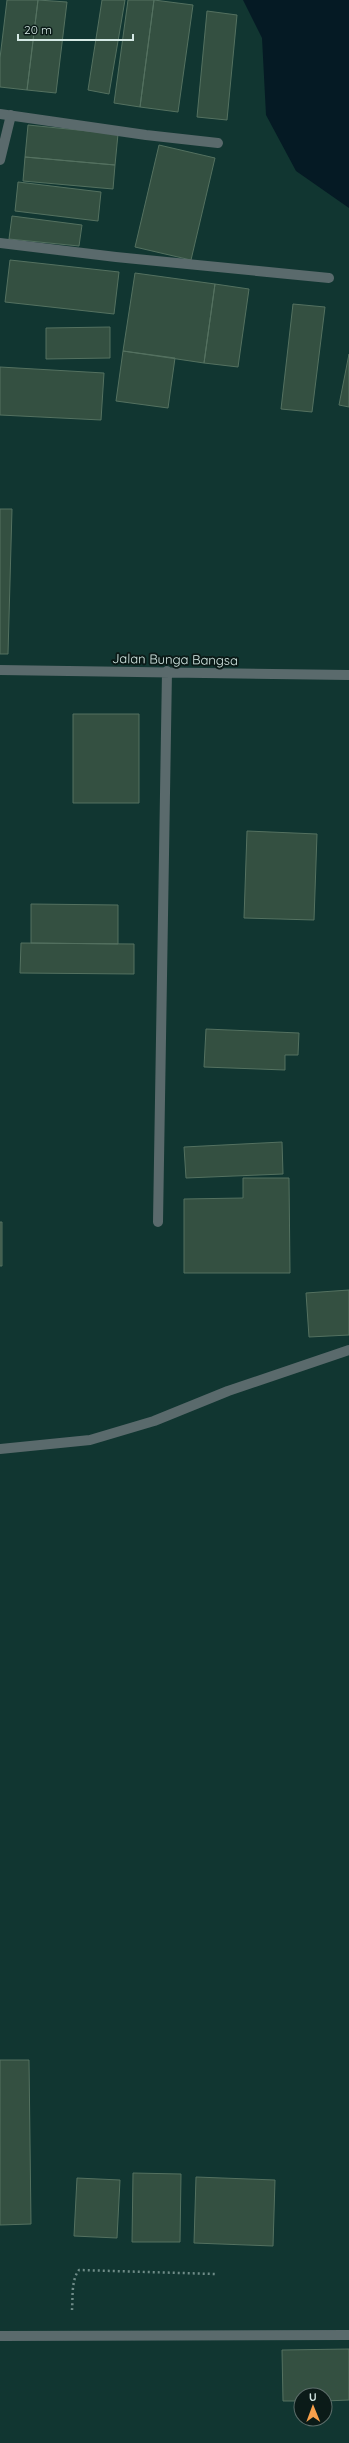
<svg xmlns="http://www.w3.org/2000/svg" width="349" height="2443" font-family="Quicksand,sans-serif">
  <rect width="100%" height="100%" fill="#113631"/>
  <!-- water -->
  <path fill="#051a24" d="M243,0h106v208l-53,-37 -30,-56 -4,-77z"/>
  <!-- building -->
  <path fill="#345041" stroke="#547160" d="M7,0h31l-11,90 -27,-3v-29z
    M38,0l29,2 -11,91 -29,-3z
    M102,0h23l-16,94 -21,-4z
    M128,0h26l-14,107 -26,-4z
    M154,0l39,5 -15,107 -38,-5z
    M207,11l30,4 -10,105 -30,-3z
    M28,125l90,9 -3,31 -90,-8z
    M159,145l56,13 -24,102 -56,-13z
    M25,157l90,8 -2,24 -90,-8z
    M18,182l83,10 -3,29 -83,-10z
    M12,216l70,9 -3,21 -70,-7z
    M10,260l109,12 -5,42 -109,-12z
    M135,273l80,11 -11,79 -81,-12z
    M215,284l34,5 -11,78 -34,-4z
    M293,304l32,3 -13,105 -31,-3z
    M110,327v31l-64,1v-31z
    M123,351l52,7 -7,50 -52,-7z
    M349,354v53l-10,-2z
    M0,367l104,6 -3,47 -101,-5z
    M0,509h12l-4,145h-8z
    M73,714h66v89h-66z
    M247,831l70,3 -3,86 -70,-2z
    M31,904l87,1v39l-87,-1z
    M21,943l113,1v30l-114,-1z
    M206,1029l93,4 -1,22h-13v15l-81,-3z
    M282,1142l1,32 -97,4 -2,-31z
    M243,1178h46l1,95h-106v-74l59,-1z
    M0,1222h2v44h-2z
    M349,1290v45l-40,2 -3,-44z
    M0,2060h29l2,164 -31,1z
    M133,2173l48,1 -1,68h-48z
    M196,2177l79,3 -2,66 -79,-3z
    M77,2178l43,2 -3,58 -43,-2z
    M349,2349v51l-24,1v-6h-24v6h-18l-1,-51z"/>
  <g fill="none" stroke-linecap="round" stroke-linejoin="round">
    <!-- path -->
    <path stroke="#6f8c88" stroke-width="2.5" stroke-dasharray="2 3" stroke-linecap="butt" d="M72,2310c1,-12 -1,-30 7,-40l136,4"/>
    <!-- lane -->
    <path stroke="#5a6a6c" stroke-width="10" d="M0,1449l90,-9 64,-19 74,-30 121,-41"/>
    <!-- street -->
    <path stroke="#5a6a6c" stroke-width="10" d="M0,114l146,21 72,8
      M0,160l11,-45
      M0,243l116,14 213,21
      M0,670l349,5
      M158,1222l9,-551
      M0,2336l349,-1"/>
  </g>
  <g text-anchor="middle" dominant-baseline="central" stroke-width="4" stroke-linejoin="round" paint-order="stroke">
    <!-- street labels -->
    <g font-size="13" fill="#d5e9e5" stroke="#0b1b18">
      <text transform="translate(175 659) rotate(1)">Jalan Bunga Bangsa</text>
    </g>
  </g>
  <!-- north arrow -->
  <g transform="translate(313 2407) rotate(359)"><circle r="19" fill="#0b1b18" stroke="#5c6d6a"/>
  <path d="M0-3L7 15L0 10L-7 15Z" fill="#f8a04b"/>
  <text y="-6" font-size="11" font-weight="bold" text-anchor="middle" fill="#d5e9e5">U</text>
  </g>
  <!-- scale -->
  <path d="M18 34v6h115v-6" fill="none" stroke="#d5e9e5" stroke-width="2"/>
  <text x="24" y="34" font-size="12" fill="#d5e9e5" stroke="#0b1b18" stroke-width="3" paint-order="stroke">20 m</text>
</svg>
